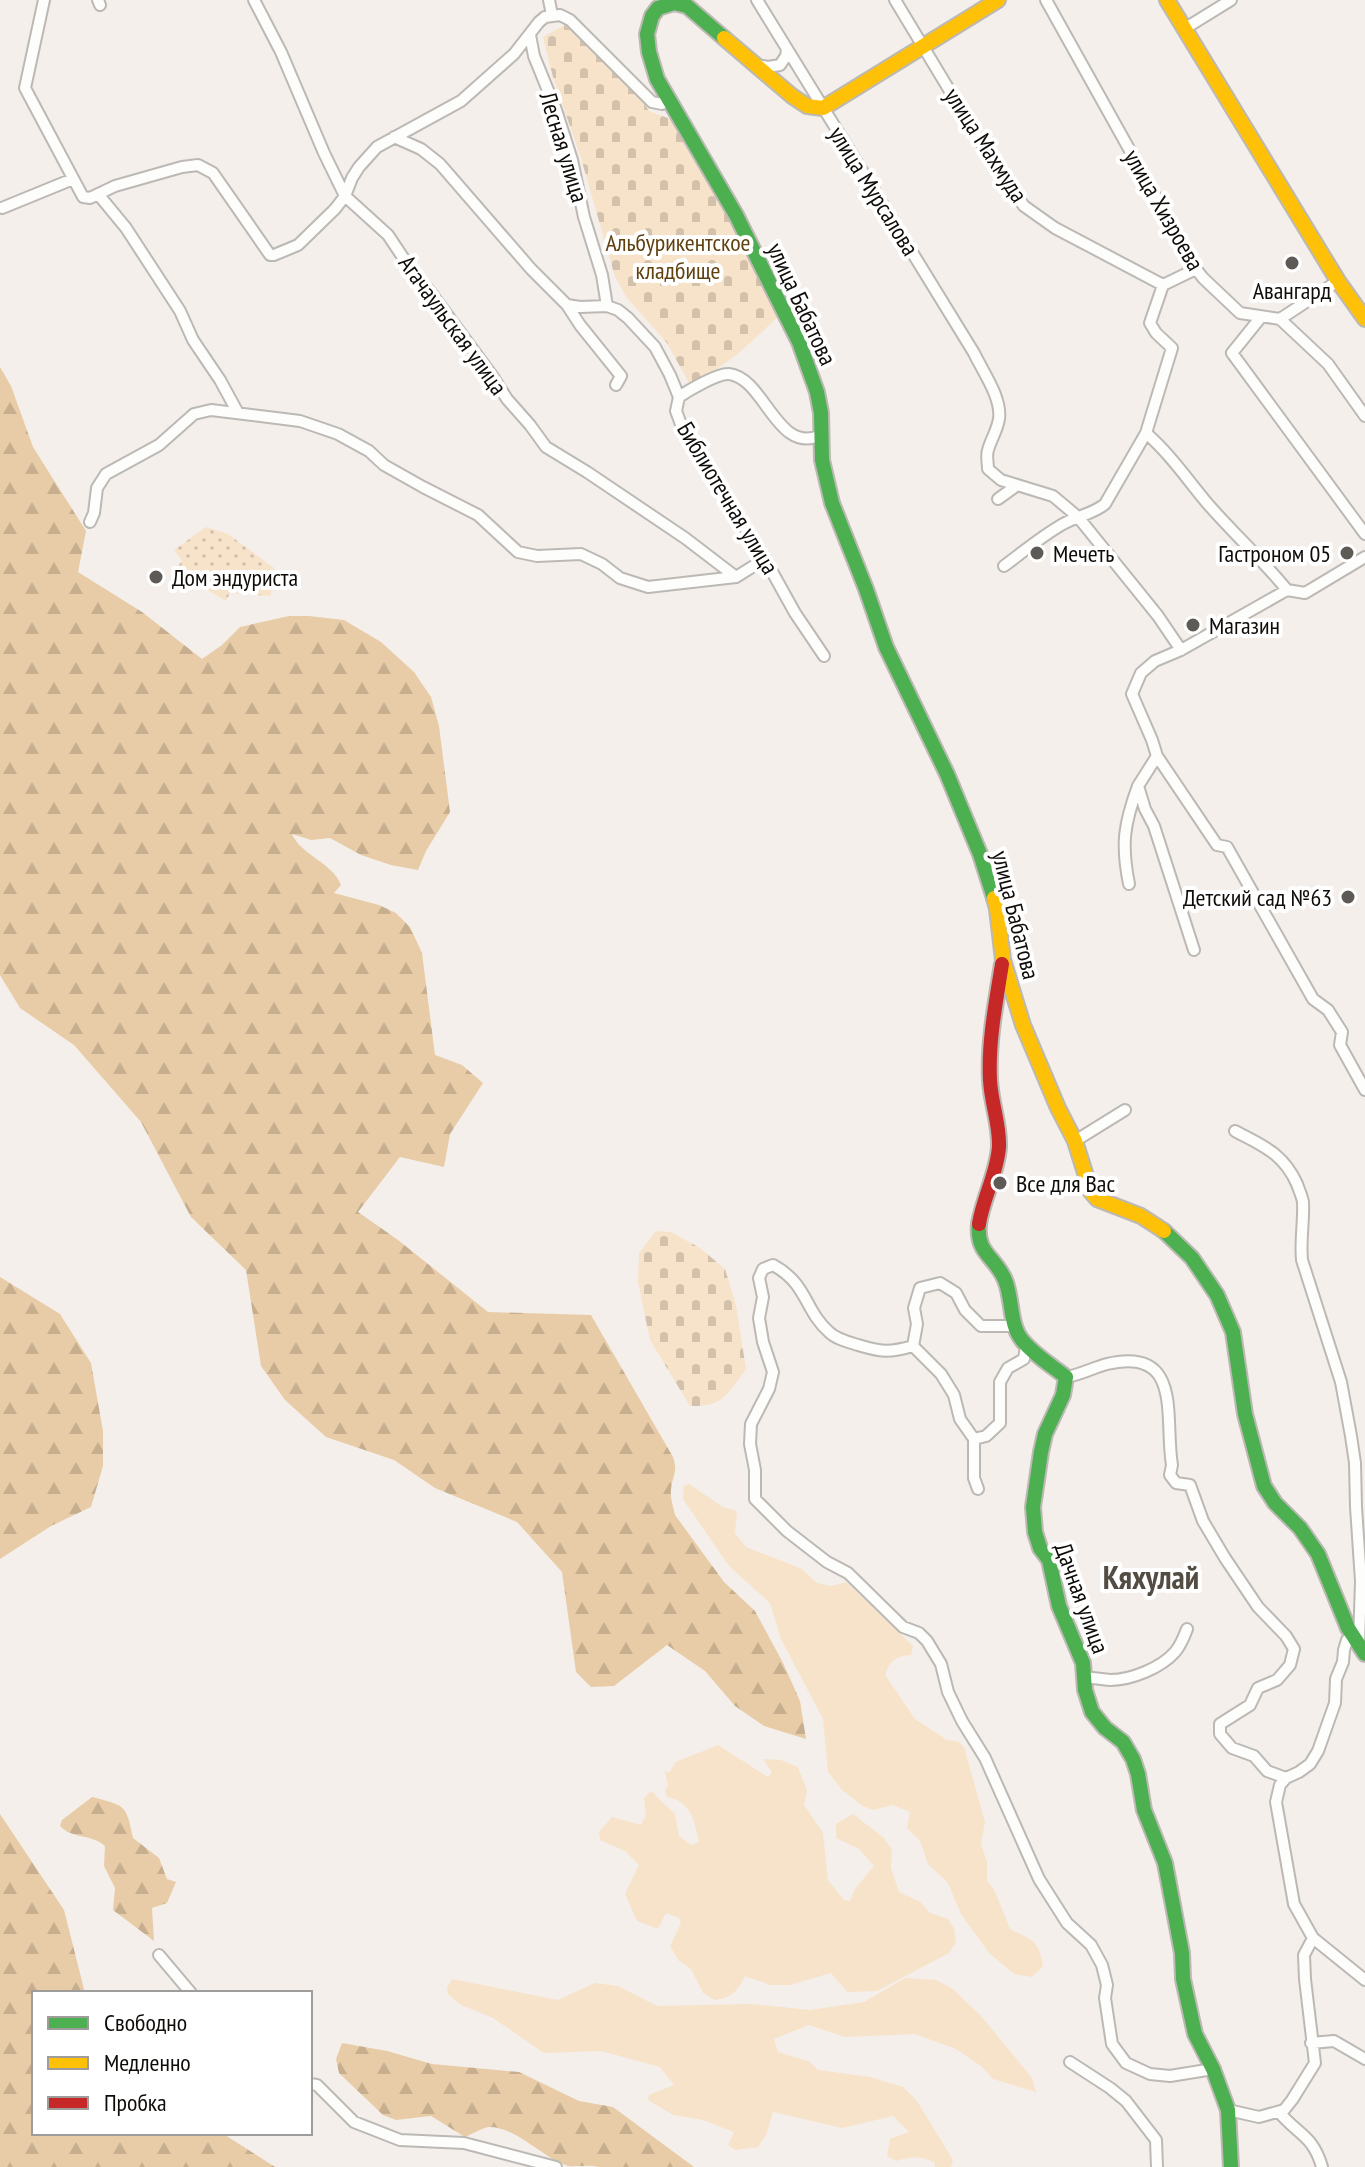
<svg xmlns="http://www.w3.org/2000/svg" width="1365" height="2167" font-family="'PT Sans Narrow',sans-serif">
  <defs>
    <pattern id="forest-firs" width="22" height="20" patternUnits="userSpaceOnUse" patternTransform="scale(2)"><rect width="22" height="20" fill="#e8cca7"/><path d="M5 1l3.5 6h-7zM16 11l3.5 6h-7z" fill="#c6ae8e"/></pattern>
    <pattern id="cemetery-stones" width="16" height="16" patternUnits="userSpaceOnUse" patternTransform="scale(2)"><rect width="16" height="16" fill="#f7e3ca"/><path d="M2 7V4a2 2 0 0 1 4 0v3zM10 15v-3a2 2 0 0 1 4 0v3z" fill="#d3c1ac"/></pattern>
    <pattern id="garden-dots" width="8" height="8" patternUnits="userSpaceOnUse" patternTransform="scale(2)"><rect width="8" height="8" fill="#f7e3ca"/><path d="M2 2h.1M6 6h.1" fill="none" stroke="#d3c1ac" stroke-width="1.8" stroke-linecap="round"/></pattern>
  </defs>
  <rect width="100%" height="100%" fill="#f4efea"/>
  <!-- green -->
  <path fill="#f7e3ca" d="M689,1484l34,23 14,4 -2,22 11,14 56,22 15,14 14,3 15,-4 67,64 -2,9c-15,1 -21,6 -26,20l30,44 32,21 12,2 5,5 21,75 -4,22 6,18v19l7,8 16,40c22,11 29,11 33,37l-11,11 -18,-3 -25,-21 -28,-39 -13,-31 -20,-19 -8,-23 -13,-13 3,-16 -17,-7 -20,5 -10,-4 -21,-16 -14,-18 -5,-53 -42,-80 -11,-36 -41,-37 -46,-67 1,-13z
    M718,1745l50,32 4,-5 -9,-13 18,1 17,7 9,23 -3,15 19,28 5,47 16,20 6,1 5,-12 19,-23 -15,-17 -23,-11v-14l17,-10 31,24 8,12 -1,18 8,24 21,10 10,11 18,6 6,9 2,14 -7,11 -72,38 -30,1 -16,-19 -41,12h-20l-25,-9c-7,15 -14,22 -30,24l-12,-7 -12,-24 -13,-9 -8,-14 11,-23 -2,-5 -13,-5 -8,16 -21,-8 -12,-27 14,-29 -14,-14 -25,-11 -1,-8 13,-15 29,8 5,-10 -2,-17 7,-7 24,23 4,22 12,9 8,-3c-5,-22 -7,-40 -32,-45l-2,-8 3,-3 -3,-15 4,2 7,-11z
    M905,1978l31,2 17,9 29,28 50,61 4,14 -43,-13 -12,-13 -25,-17 -41,-15 -70,3 -36,-12 -35,14 4,13 32,10 8,8 52,7 33,10 14,14 36,59 -2,7h-16v-4c-14,-8 -24,-6 -39,-2l-9,-5 3,-17 19,-7 -16,-16 -51,12 -69,-16 -7,23 -8,12 -22,3 -8,-5 6,-13 -31,-12 -30,-5 -25,-15 1,-5 25,-10 -14,-18 -59,-16 -57,2 -51,-35 -34,-14 -11,-10 -1,-6 5,-9 106,21 37,-17 23,3 39,20 95,-2 58,6 54,-8z"/>
  <!-- forest -->
  <path fill="url(#forest-firs)" d="M0,367l11,19 22,61 53,84 -8,41 64,40 60,47 20,-14 18,-18 49,-11h20l35,4 37,22 33,30 17,25 8,29 11,86 -24,39 -8,19 -27,-5 -30,-10 -31,-17 -19,2 -19,-6c10,22 40,28 49,51l-7,8 45,12 17,8 14,14 12,26 13,102 27,10 21,18 -33,51 -6,33 -44,-10 -42,55 40,28 90,72 103,3 82,142c5,15 0,17 -2,32 -1,9 2,17 4,26l49,67 31,29 28,52 17,38 6,38 -42,-13 -29,-20 -30,-35 -38,-26 -53,41 -23,1 -15,-15 -14,-100 -45,-50 -82,-34 -41,-28 -68,-23 -41,-37 -24,-34 -15,-96 -55,-53 -50,-95 -67,-77 -54,-37 -20,-33z
    M0,1277l60,37 31,49 12,68v35l-12,41 -40,19 -51,33z
    M92,1797c34,9 34,7 41,41l26,20 8,21 9,3 -9,21 -15,5 2,33 -41,-31 2,-22 -11,-22 1,-20c-13,-12 -33,-7 -45,-20l2,-6z
    M0,1814l64,96 21,83h-51v140h188l53,34h-275z
    M342,2043l45,8 45,13 87,8 60,29 34,6 81,60h-95c-11,-3 -21,0 -31,-1 -26,-8 -51,-39 -79,-39 -7,1 -17,7 -24,10l-34,-21 -35,4 -13,-5 -44,-42 -3,-14z"/>
  <!-- cemetery -->
  <path fill="url(#cemetery-stones)" d="M565,25l74,71 10,15 24,9 82,137 27,56c-28,26 -57,57 -93,70l-22,-40 -40,-45 -12,-21 -34,-119 -28,-81 -10,-40z
    M656,1231l15,1 29,16 25,21 11,36 10,64c-18,25 -23,38 -56,37l-40,-66 -12,-58 1,-29z"/>
  <!-- garden -->
  <path fill="url(#garden-dots)" d="M206,527l22,7 46,34 -3,28 -41,-3 -4,8 -51,-31 7,-9 -8,-11z"/>
  <g fill="none" stroke-linecap="round" stroke-linejoin="round">
    <defs>
      <path id="street" d="M44,0l-19,88 58,109 7,1 25,-12 67,-19 16,-2 15,8 57,82h4l24,-10 37,-36 10,-13 7,-18 7,-11 18,-20 84,-46 53,-47 25,-32 6,-5 15,-2 10,5 82,82 10,2 7,-3
        M98,0l2,5
        M254,0l27,52 43,101 21,43 43,39 26,39 14,15 65,88 14,22 23,26 16,22 41,25 98,66 51,39 29,-18
        M549,0l3,15
        M757,0l217,353c9,19 28,45 25,66 -2,12 -8,20 -11,31 -2,6 0,13 0,19l13,11 52,16 25,21 80,99 23,34
        M895,0l97,161 32,45 31,22 108,57 33,-16
        M1046,0l150,269 7,9 37,35 40,6 58,-38
        M1184,29l47,-29
        M530,35l4,21 22,54 16,50 12,57 18,58 5,31
        M757,65l11,2 12,-2 6,-9 1,-7
        M394,137l27,12 19,15 91,105 36,36 13,2 27,-1 11,4 10,8 27,29 15,28 9,22 -3,14 6,16 83,132 30,54 29,43
        M98,194l28,34 54,83 13,29 27,40 18,33
        M2,208l71,-29
        M567,305l13,20 41,51 -5,9
        M1261,317l-29,36 133,181
        M1280,319l48,45 37,52
        M679,397c10,-7 39,-24 50,-23 36,4 48,82 92,61
        M1146,433c24,21 41,46 61,70 26,30 55,56 80,87
        M998,499l18,-13
        M90,522l4,-9 3,-25 9,-14 53,-29 35,-31 17,-4 89,11 38,13 31,17 15,14 39,22 55,28 40,37 19,4 44,-2 21,10 18,14 28,9 88,-10
        M1365,557l-60,36 -18,-3 -106,60 -26,11 -14,12 -9,21 20,46 5,16 60,89 10,2 86,152 15,11 14,22 -2,13 25,45
        M1004,566c20,-15 38,-30 59,-42 14,-8 30,-10 42,-20l41,-71 26,-85 -16,-15 -6,-10 13,-38
        M1157,756l-19,30 7,23 9,17 40,124
        M1129,884c-8,-40 -5,-60 9,-98
        M1235,1131c28,15 48,22 62,53 2,6 5,12 6,18 1,20 -3,38 -1,58l39,122 10,54 4,27 1,44 5,74 -2,62
        M1075,1141l50,-31
        M913,1346c-24,7 -32,6 -55,-1 -10,-3 -22,-6 -29,-13 -25,-22 -21,-48 -56,-67l-10,4 -4,9 4,19 -4,21 4,24 10,30 -4,17 -18,35 -1,20 5,26v29l32,32 40,31 21,11 55,54 16,6 8,8 14,23 7,28 14,29 23,37 54,121 28,44 24,22 11,20 5,20 -2,13 7,46 14,19 24,11 20,2 43,-7
        M913,1346l4,-22 -3,-16 6,-20 20,-5 16,10 9,17 16,16h34
        M913,1346l28,28 13,21 6,24 14,20
        M1066,1377c14,-2 26,-9 41,-13 77,-18 57,55 65,101l-2,10 6,8 14,2 13,36 22,37 33,49 28,29 8,13 -4,16 -13,15 -19,8 -8,17 -30,19v10l12,14 22,8 13,15 19,7 -6,7 -4,17 18,102 19,34 52,42
        M978,1489l-4,-11v-39l12,-3 14,-13v-41l8,-14 16,-9 2,-13
        M1084,1677c9,1 18,2 26,3 21,0 51,-12 65,-28 6,-7 9,-15 12,-23
        M1286,1778l13,-6 11,-8 8,-13 17,-48 1,-24 7,-17 1,-12 3,-10 6,-5
        M159,1955l32,38
        M1311,2043l23,-2 31,18
        M1070,2062l40,26 16,13 30,39 1,27
        M310,2084l7,1 37,37 46,18 64,3 92,24
        M1228,2110l31,7 25,-7 8,-10 23,-37 -10,-84 -1,-24 9,-17
        M1279,2112c19,23 34,23 43,55"/>
      <path id="fast" d="M724,38l-37,-32 -13,-3 -16,5 -6,8 -5,18 2,18 8,27 79,136 63,127 18,50 4,21 1,47 10,43 34,86 20,58 61,127 33,80 14,44
        M979,1224c-3,30 16,32 26,56 8,19 4,44 17,60 12,15 29,25 44,37l-3,18 -18,39 -4,18 -8,55 2,25 5,16 9,12 10,46 24,57 2,27 7,22 13,16 18,14 10,17 5,15 6,36 21,53 17,90 1,26 12,55 18,35 15,41 3,57
        M1164,1231l28,27 25,37 16,37 12,82 19,72 11,17 25,25 18,26 30,74 17,26"/>
      <path id="slow" d="M1167,0l171,281 27,38
        M724,38l68,58 15,10 16,2 175,-108
        M994,898l3,11 6,51 20,65 35,83 17,33 16,51 6,7 44,17 23,15"/>
      <path id="jam" d="M979,1224c4,-26 18,-50 20,-77 1,-23 -8,-44 -9,-67 -2,-39 6,-78 12,-116"/>
    </defs>
    <!-- street casing -->
    <use href="#street" stroke="#bcb9b5" stroke-width="14"/>
    <!-- fast casing -->
    <use href="#fast" stroke="#bcb9b5" stroke-width="18"/>
    <!-- slow casing -->
    <use href="#slow" stroke="#bcb9b5" stroke-width="18"/>
    <!-- jam casing -->
    <use href="#jam" stroke="#bcb9b5" stroke-width="18"/>
    <!-- street -->
    <use href="#street" stroke="#fdfdfc" stroke-width="10"/>
    <!-- fast -->
    <use href="#fast" stroke="#4caf50" stroke-width="14"/>
    <!-- slow -->
    <use href="#slow" stroke="#ffc107" stroke-width="14"/>
    <!-- jam -->
    <use href="#jam" stroke="#c62828" stroke-width="14"/>
  </g>
  <!-- markers -->
  <g fill="#5e5b57" stroke="#fff" stroke-width="3">
    <circle cx="1292" cy="263" r="8"/>
    <circle cx="1037" cy="553" r="8"/>
    <circle cx="1347" cy="553" r="8"/>
    <circle cx="156" cy="577" r="8"/>
    <circle cx="1193" cy="625" r="8"/>
    <circle cx="1348" cy="897" r="8"/>
    <circle cx="1000" cy="1183" r="8"/>
  </g>
  <g text-anchor="middle" dominant-baseline="central" stroke-width="8" stroke-linejoin="round" paint-order="stroke">
    <!-- street labels -->
    <g font-size="24" fill="#0e0b08" stroke="#fff">
      <text transform="translate(986 145) rotate(57)">улица Махмуда</text>
      <text transform="translate(564 147) rotate(73)">Лесная улица</text>
      <text transform="translate(874 191) rotate(58)">улица Мурсалова</text>
      <text transform="translate(1164 210) rotate(60)">улица Хизроева</text>
      <text transform="translate(802 304) rotate(65)">улица Бабатова</text>
      <text transform="translate(453 325) rotate(54)">Агачаульская улица</text>
      <text transform="translate(728 498) rotate(59)">Библиотечная улица</text>
      <text transform="translate(1016 915) rotate(76)">улица Бабатова</text>
      <text transform="translate(1082 1598) rotate(70)">Дачная улица</text>
    </g>
    <!-- park labels -->
    <g font-size="24" fill="#60400e" stroke="#fff">
      <text x="678" y="242">Альбурикентское<tspan x="678" dy="28">кладбище</tspan></text>
    </g>
    <!-- poi labels -->
    <g font-size="24" fill="#0e0b08" stroke="#fff" text-anchor="start">
      <text x="1292" y="290" text-anchor="middle">Авангард</text>
      <text x="1053" y="553">Мечеть</text>
      <text x="1331" y="553" text-anchor="end">Гастроном 05</text>
      <text x="172" y="577">Дом эндуриста</text>
      <text x="1209" y="625">Магазин</text>
      <text x="1332" y="897" text-anchor="end">Детский сад №63</text>
      <text x="1016" y="1183">Все для Вас</text>
    </g>
    <!-- district labels -->
    <g font-size="32" font-weight="bold" fill="#534c43" stroke="#fff">
      <text x="1151" y="1577">Кяхулай</text>
    </g>
  </g>
  <!-- legend -->
  <rect x="32" y="1991" width="280" height="144" fill="#ffffff" stroke="#9f9d9c" stroke-width="2"/>
  <rect x="48" y="2017" width="40" height="12" fill="#4caf50" stroke="#9f9d9c" stroke-width="2"/>
  <text x="104" y="2031" font-size="24" fill="#0e0b08">Свободно</text>
  <rect x="48" y="2057" width="40" height="12" fill="#ffc107" stroke="#9f9d9c" stroke-width="2"/>
  <text x="104" y="2071" font-size="24" fill="#0e0b08">Медленно</text>
  <rect x="48" y="2097" width="40" height="12" fill="#c62828" stroke="#9f9d9c" stroke-width="2"/>
  <text x="104" y="2111" font-size="24" fill="#0e0b08">Пробка</text>
</svg>
